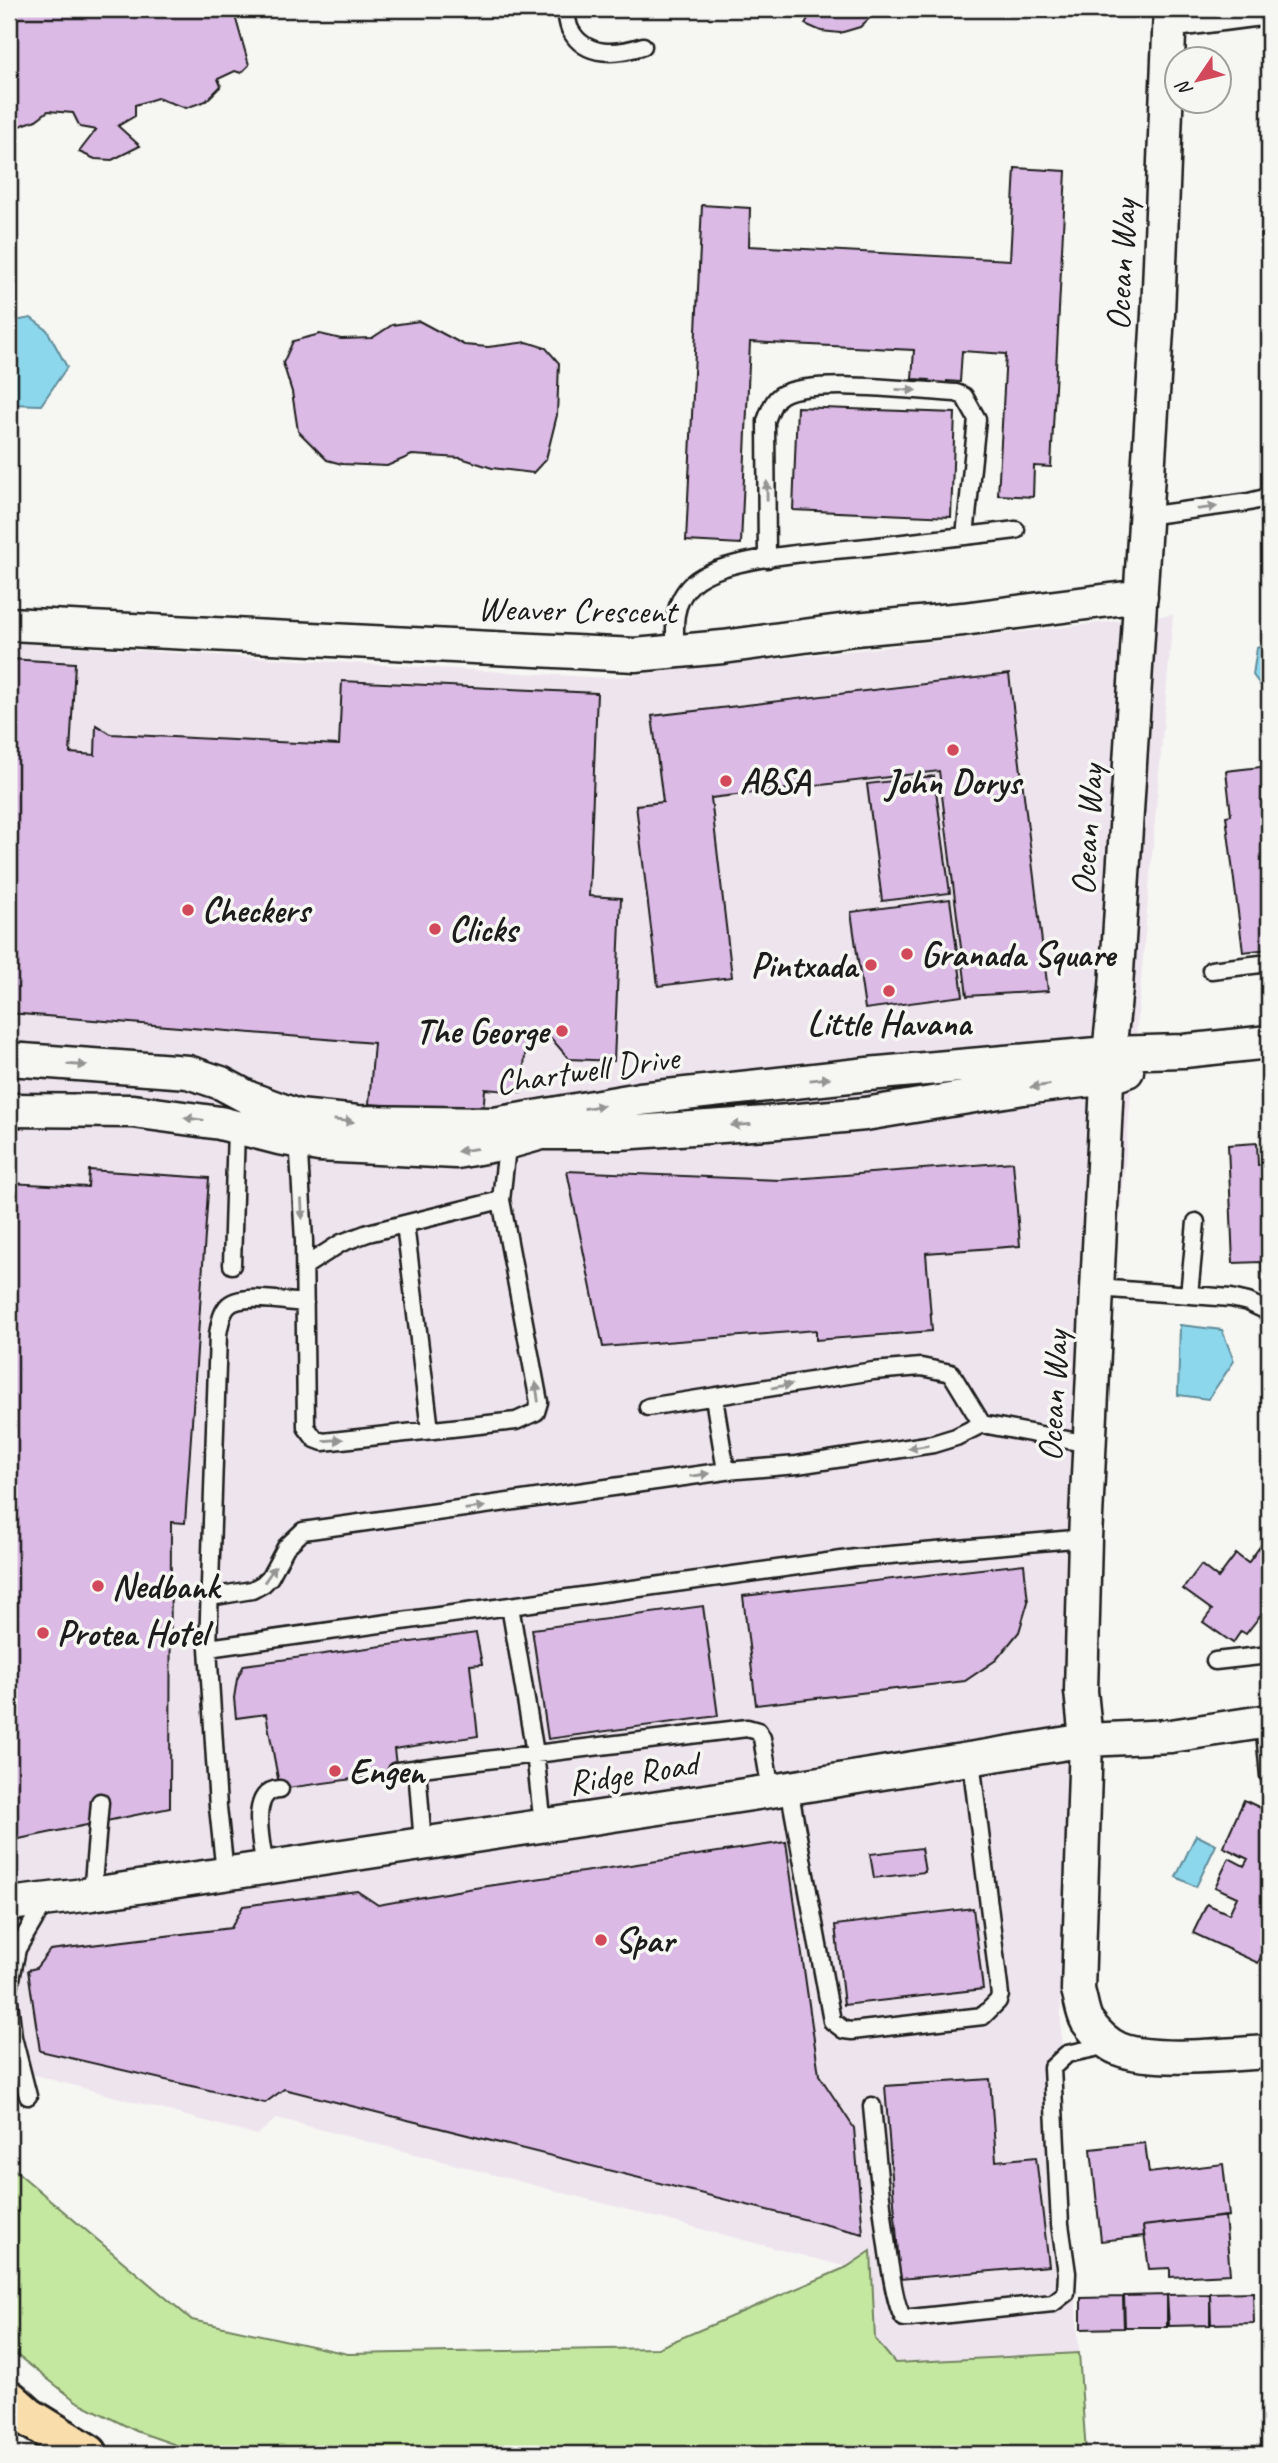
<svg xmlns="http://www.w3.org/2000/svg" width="1278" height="2463" font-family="Caveat,sans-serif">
  <rect width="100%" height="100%" fill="#f6f6f2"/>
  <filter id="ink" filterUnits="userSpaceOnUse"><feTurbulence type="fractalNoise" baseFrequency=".0143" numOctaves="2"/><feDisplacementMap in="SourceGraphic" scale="14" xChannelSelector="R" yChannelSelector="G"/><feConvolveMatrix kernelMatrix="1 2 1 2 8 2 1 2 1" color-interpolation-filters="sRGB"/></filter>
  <g filter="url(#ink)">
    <!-- built -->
    <path fill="#eee4ee" d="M1173,615l-107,1220 -6,146 3,128 16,244 -184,10 -20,-24 -4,-87 -24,15 -570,-149 -20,17 -248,-67v-1425l598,35z"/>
    <!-- green -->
    <path fill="#c5e8a1" stroke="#70825e" stroke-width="2" d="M9,2165l183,155 156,34 310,-6 189,-81 24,-16 4,88 20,24 184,-10 7,101h-884l-66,-23 -60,-30 -67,-52z"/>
    <!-- water -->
    <path fill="#8dd7ed" stroke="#608c99" stroke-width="2" d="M31,318l16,12 20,37 -26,38 -32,-1v-82z
      M1269,642v48l-8,-4 -8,-11 4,-27z
      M1180,1325l42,5 12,31 -26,38 -30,-4z
      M1196,1835l20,10 -20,42 -20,-10z"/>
    <!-- building -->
    <path fill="#dbbae5" stroke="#1c1c1c" stroke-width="2" d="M9,9l40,2 6,-2h178l16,56 -8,8 -6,-2 -17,8 3,7 -15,15 -20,7 -29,-10 -22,7v11l-17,10 22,20 -28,14 -17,-1 -16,-7 17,-22 -16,-3 -7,-14 -25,-2 -12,9 -19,7 -8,-1z
      M813,9h55l5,6 -13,12 -20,6 -19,-2 -16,-7z
      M1015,168l51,3 -15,296 -17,-1 -1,31 -35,-2 8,-141 -44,-3 -2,31 -13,-1 -1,8 -18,-1 1,-8 -17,-1 2,-29 -164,-8 -9,202 -55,-3 16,-336 48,3 -1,38 261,14z
      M419,321l45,24 24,2 39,-5 19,6 13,15 -2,52 -11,44 -13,14 -41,-5 -31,-10 -49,-3 -25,11 -45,-2 -15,-4 -29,-29 -6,-39 -9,-29 10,-22 27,-7 21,5 31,-1 20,-13z
      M797,407l158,6 -4,104 -158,-7z
      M9,659l66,4 -5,90 25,2 1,-30 15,9 228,11 3,-64 255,12 -8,203 32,2 -7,163 -45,-2 -18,-21 -25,5 -4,49 -37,-3 -2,24 -114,-9 5,-61 -365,-30z
      M1009,674l39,317 -81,5 -28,-225 -228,27 21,179 -74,9 -22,-181 27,-3 -11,-86z
      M1269,766v183l-26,3 -17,-136 5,-1 -5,-44z
      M934,776l16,117 -68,8 -15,-117z
      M950,899l13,97 -98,13 -14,-97z
      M1257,1143l1,22h11v119h-6l-1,-22 -29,1 -5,-118z
      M1013,1162l7,84 -94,7 6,78 -116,9v-10l-213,17 -36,-176 213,9z
      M89,1170l120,8 -24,345 -14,-1 -1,286 -161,33v-658l79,4z
      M1264,1541l5,3v72l-6,-4 -17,22 -5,-3 -8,12 -30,-21 9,-12 -29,-21 18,-24 17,13 18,-24 12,9z
      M1024,1564l4,38 -9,30 -23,28 -31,21 -209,24 -13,-109z
      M703,1606l15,110 -170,23 -16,-110z
      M476,1633l6,31 -12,1 8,71 -84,13 3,24 -117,16 -14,-75 -30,4 -2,-20 3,-19 7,-14z
      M1244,1800l25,12v127l-11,24 -65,-30 14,-29 22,10 8,-17 -22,-10 14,-29 15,8 4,-7 -25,-12z
      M786,1842l33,233 35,53 9,106 -579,-145 -19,14 -225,-52 -12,-81 8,-2 14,-18 181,-22 12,-22 114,-15 21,14 90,-16z
      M921,1848l4,24 -51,6 -4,-24z
      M973,1908l10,81 -139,16 -9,-80z
      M990,2079l6,82 40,-4 13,109 -149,13 -15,-193z
      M1145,2143l4,30 74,-9 6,52 -86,10 1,10 -43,5 -10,-92z
      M1225,2216l5,58 -60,3v-9l-21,1 -6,-43z
      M1253,2292l1,31 -43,1 -1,-31z
      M1210,2294v31l-41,1 -2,-31z
      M1167,2295v32h-42l-1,-31z
      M1123,2297l1,31 -43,1v-31z"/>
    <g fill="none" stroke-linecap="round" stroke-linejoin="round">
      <defs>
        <path id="lane" d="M566,9c1,6 1,16 5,22 15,27 48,23 72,15
          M1145,516l104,-14 20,-5
          M767,559l-1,-138c4,-10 7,-22 17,-27 31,-16 134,-3 173,-1l8,3 13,23 -12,117
          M676,652c-2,-25 -4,-50 17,-69 29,-27 134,-32 175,-36 50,-6 99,-11 148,-17
          M1211,970l58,-7
          M298,1136l6,105 2,186 9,12 8,3 193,-21 20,-9 3,-10 -38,-202 7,-62
          M405,1224l25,206
          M232,1265l4,-137
          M305,1266l36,-23 27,-10 133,-33
          M1097,1288l134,10 17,4 21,10
          M1189,1295l7,-73
          M714,1398l12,73 71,-6 136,-21 23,-7 26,-13 107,20
          M648,1407l225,-36 48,-4 30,6 31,51
          M210,1597l42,-7 11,-6 7,-7 16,-30 17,-16 423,-60
          M510,1606l25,147 8,73
          M208,1648l648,-90 229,-20
          M1215,1661l54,-6
          M1264,1721l5,55
          M417,1768l6,76
          M397,1771l350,-43 11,3 4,7 9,53
          M789,1788l43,233 12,9 8,1 131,-15 15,-15 2,-6 -29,-235
          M265,1867c-3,-22 -18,-77 15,-78
          M225,1873l-7,-66 -10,-159 10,-314c2,-10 3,-20 9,-27 12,-15 59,-5 78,-4
          M92,1894l8,-92
          M9,1989l8,-40 29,-49
          M9,2001l4,36 15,59
          M872,2106c3,31 17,198 32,212h7l142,-15 13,-10 1,-20 -7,-49 -8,-156 15,-14 28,-6 6,-11"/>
        <path id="street" d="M1170,9l-12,305 -42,674 -8,74 -23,476 -4,153 5,49 -8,250c3,9 4,22 9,31 8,11 20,23 32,28 35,14 111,5 150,3
          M1170,21l92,-12
          M9,624l626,31 88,-8 132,-18 108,-10 178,-23
          M9,1059l179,13 33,11 28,15 49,18 60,6 136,2 146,-25 228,-25 240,-21 76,-2 85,-9
          M9,1110l124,1 87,12 59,15 40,7 137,7 50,-9 36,-10h78l146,-10 99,-9 158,-26 85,-10 19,-7
          M9,1904l83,-10 679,-103 315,-51 85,-4 98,-15"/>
        <path id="highway" d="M9,2400l19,17 60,37"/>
      </defs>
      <!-- lane casing -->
      <use href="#lane" stroke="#1c1c1c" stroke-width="21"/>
      <!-- street casing -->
      <use href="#street" stroke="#1c1c1c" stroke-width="37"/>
      <!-- highway casing -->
      <use href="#highway" stroke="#1c1c1c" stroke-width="44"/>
      <!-- lane -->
      <use href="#lane" stroke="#f6f6f2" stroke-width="16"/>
      <!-- street -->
      <use href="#street" stroke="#f6f6f2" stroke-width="32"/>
      <!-- highway -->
      <use href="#highway" stroke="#f9deab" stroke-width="38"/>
    </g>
    <!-- one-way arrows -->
    <defs><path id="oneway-solid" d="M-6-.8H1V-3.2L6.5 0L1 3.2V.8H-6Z" transform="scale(1.75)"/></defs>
    <g fill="#949492">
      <use href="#oneway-solid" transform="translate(906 390) rotate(3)"/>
      <use href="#oneway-solid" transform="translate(767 491) rotate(-91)"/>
      <use href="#oneway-solid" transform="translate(1207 508) rotate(-7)"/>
      <use href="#oneway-solid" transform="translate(77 1065) rotate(4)"/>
      <use href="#oneway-solid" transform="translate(820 1079) rotate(-6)"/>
      <use href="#oneway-solid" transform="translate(1040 1086) rotate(172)"/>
      <use href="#oneway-solid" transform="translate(594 1107) rotate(-9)"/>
      <use href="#oneway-solid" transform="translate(194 1119) rotate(-172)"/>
      <use href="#oneway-solid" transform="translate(344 1121) rotate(6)"/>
      <use href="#oneway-solid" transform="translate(741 1125) rotate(177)"/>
      <use href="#oneway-solid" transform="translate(467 1150) rotate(171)"/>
      <use href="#oneway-solid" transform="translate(302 1209) rotate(87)"/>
      <use href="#oneway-solid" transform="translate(782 1386) rotate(-10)"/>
      <use href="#oneway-solid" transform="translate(537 1392) rotate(-98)"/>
      <use href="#oneway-solid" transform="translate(333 1440) rotate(-4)"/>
      <use href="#oneway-solid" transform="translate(918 1447) rotate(171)"/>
      <use href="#oneway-solid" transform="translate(700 1475) rotate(-8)"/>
      <use href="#oneway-solid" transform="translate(475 1508) rotate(-8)"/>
      <use href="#oneway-solid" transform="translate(270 1574) rotate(-55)"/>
    </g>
  </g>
  <!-- markers -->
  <g fill="#d1495b" stroke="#f6f6f2" stroke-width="2.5">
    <circle cx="953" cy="750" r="7"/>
    <circle cx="726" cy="781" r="7"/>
    <circle cx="188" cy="910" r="7"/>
    <circle cx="435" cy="929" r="7"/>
    <circle cx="907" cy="954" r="7"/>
    <circle cx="871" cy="965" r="7"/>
    <circle cx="889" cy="991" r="7"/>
    <circle cx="562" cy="1031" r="7"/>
    <circle cx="98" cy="1586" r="7"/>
    <circle cx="43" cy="1633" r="7"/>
    <circle cx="335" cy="1771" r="7"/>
    <circle cx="601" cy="1940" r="7"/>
  </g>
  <g text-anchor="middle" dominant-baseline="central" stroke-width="7" stroke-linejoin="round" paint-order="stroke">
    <!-- street labels -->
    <g font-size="35" fill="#1c1c1c" stroke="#f6f6f2">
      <text transform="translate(1121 265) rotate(-87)">Ocean Way</text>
      <text transform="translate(577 610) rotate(1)">Weaver Crescent</text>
      <text transform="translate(1087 830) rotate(-86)">Ocean Way</text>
      <text transform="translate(587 1070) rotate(-8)">Chartwell Drive</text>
      <text transform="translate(1053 1396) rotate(-87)">Ocean Way</text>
      <text transform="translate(633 1773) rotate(-9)">Ridge Road</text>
    </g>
    <!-- poi labels -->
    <g font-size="35" font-weight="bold" fill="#1c1c1c" stroke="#f6f6f2" text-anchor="start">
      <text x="740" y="781">ABSA</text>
      <text x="953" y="782" text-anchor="middle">John Dorys</text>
      <text x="202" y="910">Checkers</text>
      <text x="449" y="929">Clicks</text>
      <text x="921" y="954">Granada Square</text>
      <text x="857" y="965" text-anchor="end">Pintxada</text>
      <text x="889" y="1023" text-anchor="middle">Little Havana</text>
      <text x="548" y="1031" text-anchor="end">The George</text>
      <text x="112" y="1586">Nedbank</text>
      <text x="57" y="1633">Protea Hotel</text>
      <text x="349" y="1771">Engen</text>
      <text x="615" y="1940">Spar</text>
    </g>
  </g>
  <!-- margin -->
  <rect width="1278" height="2463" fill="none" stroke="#f6f6f2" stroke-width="35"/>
  <rect x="18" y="18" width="1243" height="2428" fill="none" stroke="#1c1c1c" stroke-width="2.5" filter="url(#ink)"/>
  <!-- north arrow -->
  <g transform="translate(1198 80) rotate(235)"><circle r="33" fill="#f6f6f2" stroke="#9f9f9c" stroke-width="2"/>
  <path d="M0-5L12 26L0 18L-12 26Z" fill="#d1495b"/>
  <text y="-10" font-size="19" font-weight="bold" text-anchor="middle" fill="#1c1c1c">N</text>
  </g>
</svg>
